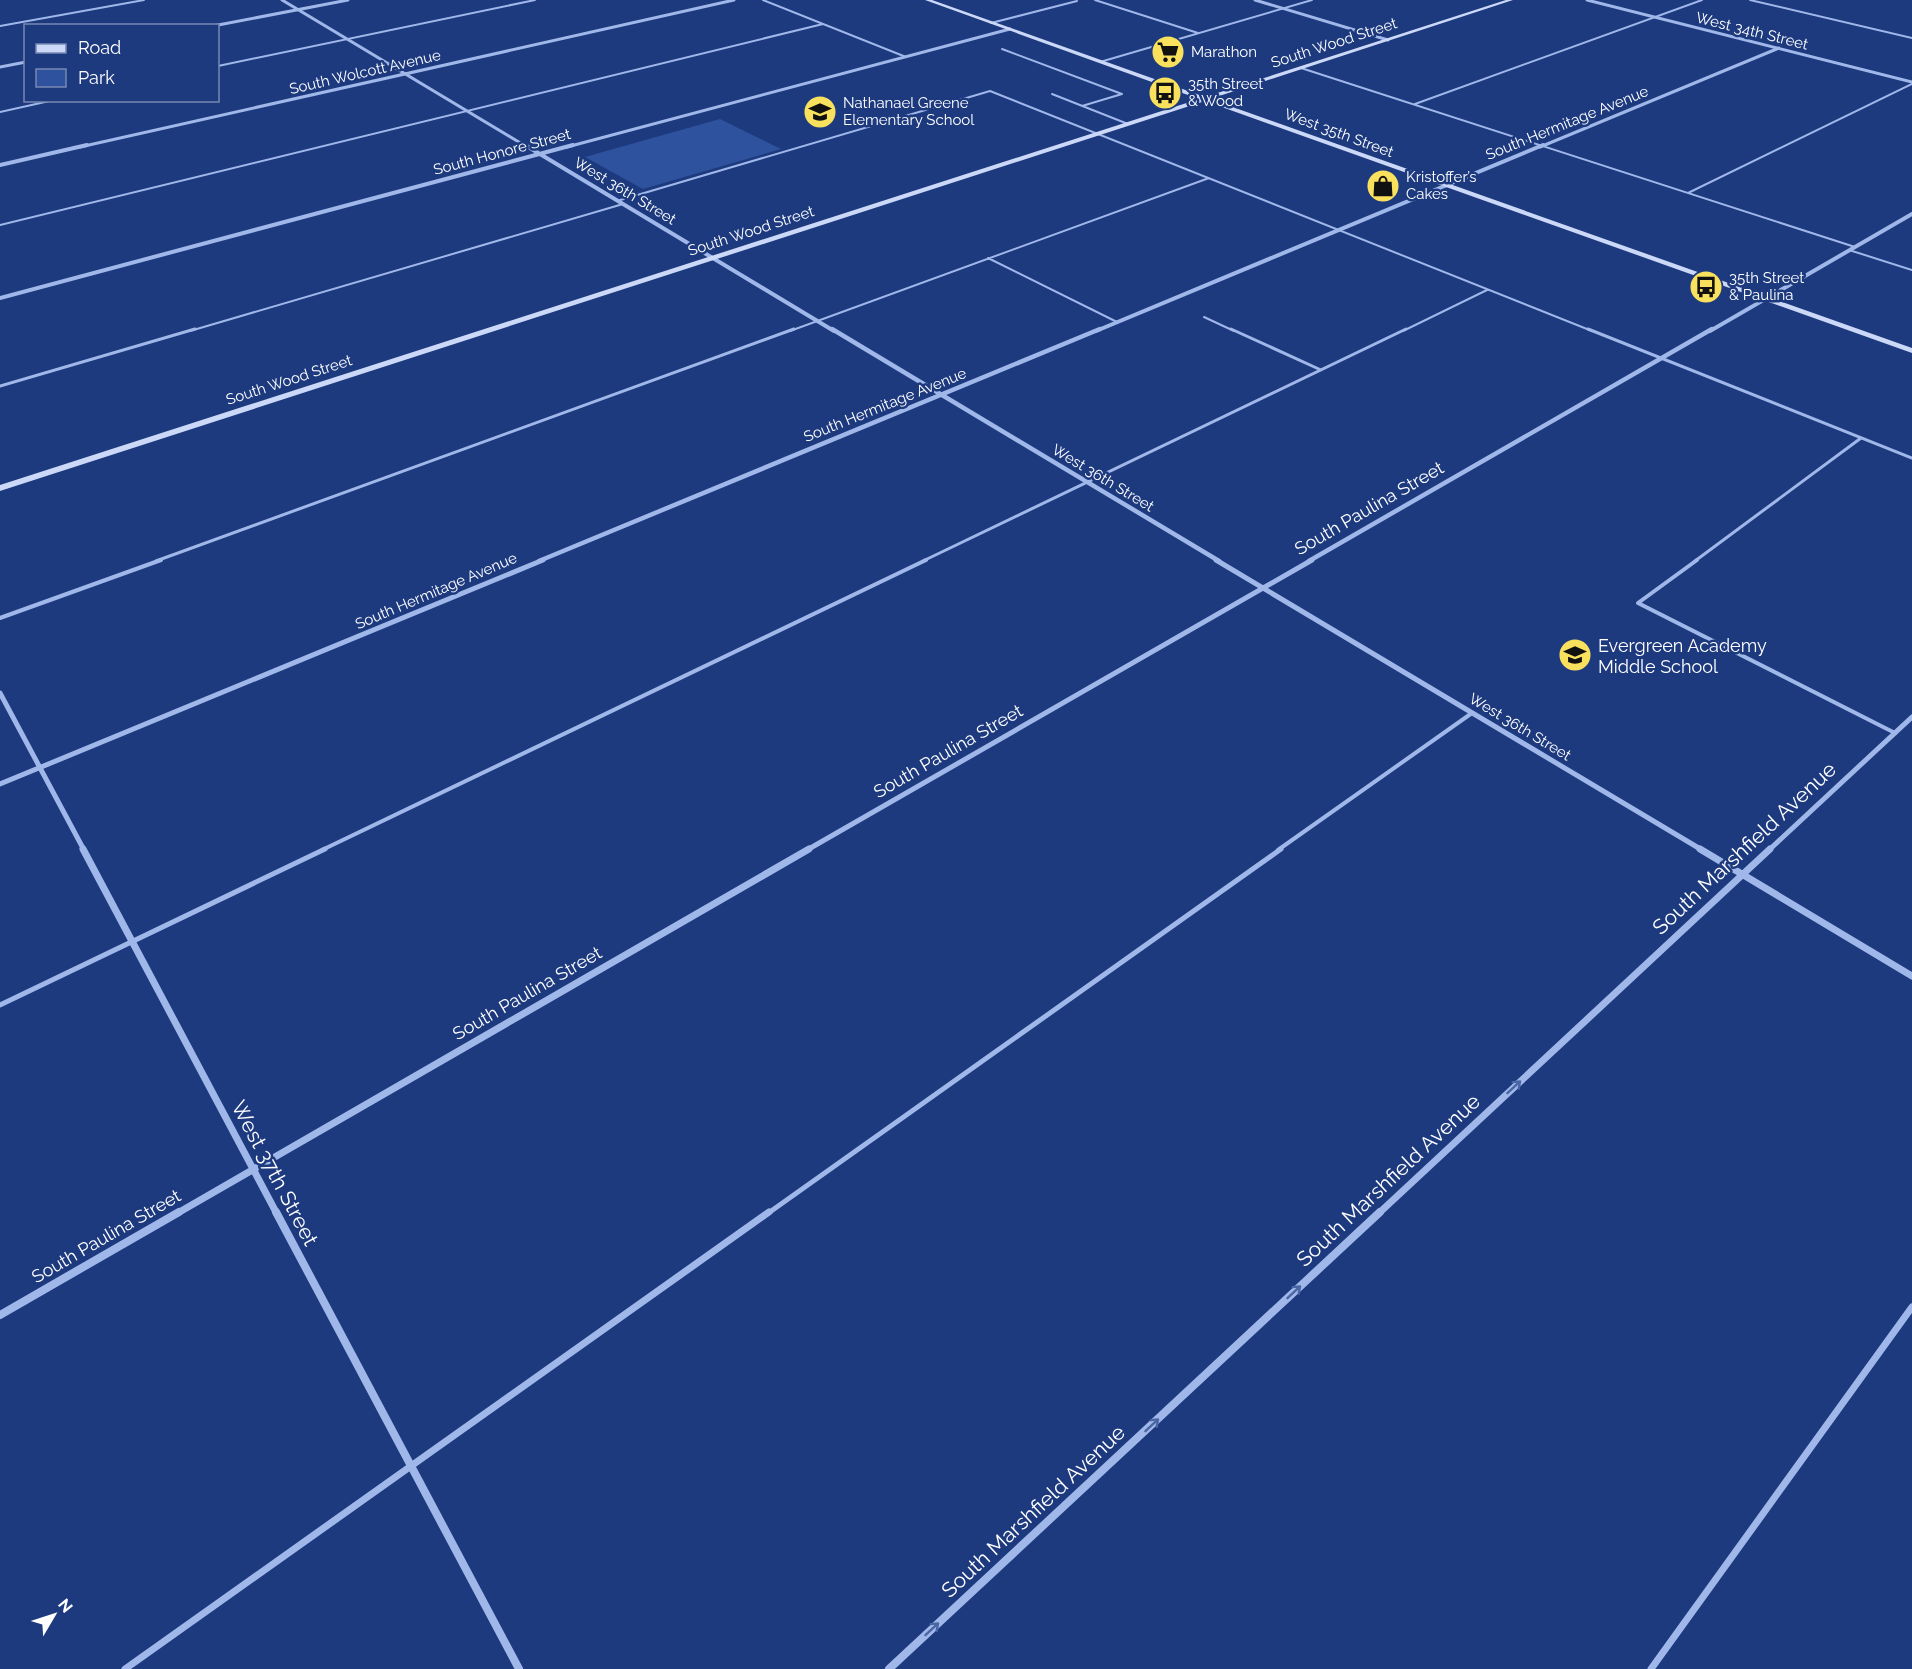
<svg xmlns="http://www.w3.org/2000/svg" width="1912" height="1669" font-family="Raleway,sans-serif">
  <rect width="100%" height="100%" fill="#1d3a7f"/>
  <!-- green -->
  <path fill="#2f529e" d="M720,119l61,30 -138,40 -58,-32z"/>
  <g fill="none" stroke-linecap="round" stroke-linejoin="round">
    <!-- lane-far4 -->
    <path stroke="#a0b7e9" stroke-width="2" d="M763,0l143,57
      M1095,0l103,33
      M1750,0l162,38
      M991,23l86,-22
      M0,26l144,-26
      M1002,49l120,45 -40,12
      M1100,62l212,-62
      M218,66l317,-66
      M1301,68l554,179
      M1052,94l76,30
      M1415,104l287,-104
      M0,112l54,-12
      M1688,193l224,-109
      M617,201l373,-110 602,240
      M0,225l823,-201
      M1849,250l63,20
      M988,258l129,64
      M1204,317l30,14
      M190,331l433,-127
      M790,331l419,-153
      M1403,331l84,-41"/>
    <!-- lane-far3 -->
    <path stroke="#a0b7e9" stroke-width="3" d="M1231,329l90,41
      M1588,329l324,129
      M0,386l195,-57
      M156,561l638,-232
      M923,561l483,-232
      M1695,561l166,-123"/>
    <!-- lane-far2 -->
    <path stroke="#a0b7e9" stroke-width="4" d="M1697,560l-59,43 257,130
      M0,618l161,-58
      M322,850l604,-290
      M1278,850l194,-137"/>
    <!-- lane-far1 -->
    <path stroke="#a0b7e9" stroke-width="5" d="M0,1005l325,-156
      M767,1214l514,-365"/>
    <!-- lane -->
    <path stroke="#a0b7e9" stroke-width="7" d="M125,1669l644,-457
      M1651,1669l261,-362"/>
    <!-- street-far5 -->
    <path stroke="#a0b7e9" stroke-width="3" d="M282,0l245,147
      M1255,0l133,40
      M1587,0l325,82
      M213,26l135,-26
      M0,67l26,-5
      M80,147l654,-147
      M567,147l443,-118
      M1540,147l239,-99"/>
    <!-- street-far4 -->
    <path stroke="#a0b7e9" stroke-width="4" d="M525,145l309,186
      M0,165l87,-20
      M0,298l573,-153
      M1096,331l447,-186
      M1710,331l202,-117"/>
    <!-- street-far3 -->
    <path stroke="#a0b7e9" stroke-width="4.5" d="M832,329l387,232
      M539,561l561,-232
      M1309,561l403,-232"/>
    <!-- street-far2 -->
    <path stroke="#a0b7e9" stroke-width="5" d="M1216,560l486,290
      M0,693l84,157
      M0,784l543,-224
      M807,850l505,-290
      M1769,850l143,-133"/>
    <!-- street-far1 -->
    <path stroke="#a0b7e9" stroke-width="7" d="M83,849l194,365
      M1700,849l212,127
      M176,1214l633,-365
      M1378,1214l392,-365"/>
    <!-- street -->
    <path stroke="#a0b7e9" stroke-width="8" d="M276,1212l243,457
      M0,1315l179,-103
      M889,1669l491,-457"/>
    <!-- secondary -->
    <path fill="#cbd8f7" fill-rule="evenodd" d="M925,0h7l273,97 301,-97h7l-303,99 702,249v5l-707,-252 -1205,390v-6l1199,-386z"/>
  </g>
  <!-- one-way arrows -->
  <defs><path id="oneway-shaft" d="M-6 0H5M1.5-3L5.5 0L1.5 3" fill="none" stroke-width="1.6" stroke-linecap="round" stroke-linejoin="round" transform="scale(1.5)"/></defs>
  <g stroke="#4b66a4">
    <use href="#oneway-shaft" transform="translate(1514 1087) rotate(-43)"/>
    <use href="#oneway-shaft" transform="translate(1294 1292) rotate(-43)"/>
    <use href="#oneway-shaft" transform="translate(1152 1425) rotate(-43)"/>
    <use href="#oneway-shaft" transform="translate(932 1629) rotate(-43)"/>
  </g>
  <!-- icons -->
  <defs>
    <symbol id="supermarket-disc" viewBox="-11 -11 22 22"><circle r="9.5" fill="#f9e15e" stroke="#1d3a7f"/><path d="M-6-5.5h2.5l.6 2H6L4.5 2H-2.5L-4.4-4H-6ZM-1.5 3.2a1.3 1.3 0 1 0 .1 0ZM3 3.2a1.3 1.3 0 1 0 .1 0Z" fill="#111"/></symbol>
    <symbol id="bus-disc" viewBox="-11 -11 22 22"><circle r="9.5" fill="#f9e15e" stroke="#1d3a7f"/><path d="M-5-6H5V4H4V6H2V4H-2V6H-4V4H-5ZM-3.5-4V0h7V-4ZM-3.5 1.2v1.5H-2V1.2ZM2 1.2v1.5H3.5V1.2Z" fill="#111"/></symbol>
    <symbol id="school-disc" viewBox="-11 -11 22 22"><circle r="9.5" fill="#f9e15e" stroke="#1d3a7f"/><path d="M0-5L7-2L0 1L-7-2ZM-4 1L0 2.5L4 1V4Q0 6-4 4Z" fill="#111"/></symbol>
    <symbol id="shop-disc" viewBox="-11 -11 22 22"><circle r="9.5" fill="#f9e15e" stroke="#1d3a7f"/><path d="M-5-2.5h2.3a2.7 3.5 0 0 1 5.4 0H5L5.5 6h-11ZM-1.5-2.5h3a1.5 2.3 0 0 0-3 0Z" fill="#111"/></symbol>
  </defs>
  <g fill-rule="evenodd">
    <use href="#supermarket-disc" x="1149" y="33" width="38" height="38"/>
    <use href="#bus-disc" x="1146" y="74" width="38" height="38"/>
    <use href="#school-disc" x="801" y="93" width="38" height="38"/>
    <use href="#shop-disc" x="1364" y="167" width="38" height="38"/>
    <use href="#bus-disc" x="1687" y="268" width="38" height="38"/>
    <use href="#school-disc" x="1556" y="636" width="38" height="38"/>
  </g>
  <g text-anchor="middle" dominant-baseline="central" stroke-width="5" stroke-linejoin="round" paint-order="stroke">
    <!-- far-street labels -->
    <g font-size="15" fill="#fff" stroke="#1d3a7f">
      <text transform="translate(1752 31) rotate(14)">West 34th Street</text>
      <text transform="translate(1334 43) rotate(-18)">South Wood Street</text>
      <text transform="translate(365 72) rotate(-13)">South Wolcott Avenue</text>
      <text transform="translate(1567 123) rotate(-22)">South Hermitage Avenue</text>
      <text transform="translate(1339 133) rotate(20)">West 35th Street</text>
      <text transform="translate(502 152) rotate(-15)">South Honore Street</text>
      <text transform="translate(625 191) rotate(31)">West 36th Street</text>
      <text transform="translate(751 231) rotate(-18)">South Wood Street</text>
      <text transform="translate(289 380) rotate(-18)">South Wood Street</text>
      <text transform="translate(885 405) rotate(-22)">South Hermitage Avenue</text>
      <text transform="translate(1103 478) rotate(31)">West 36th Street</text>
      <text transform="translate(436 591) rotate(-23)">South Hermitage Avenue</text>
      <text transform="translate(1520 727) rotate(31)">West 36th Street</text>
    </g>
    <!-- far-poi labels -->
    <g font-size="15" fill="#fff" stroke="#1d3a7f" text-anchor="start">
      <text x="1191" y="52">Marathon</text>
      <text x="1188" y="84">35th Street<tspan x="1188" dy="17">&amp; Wood</tspan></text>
      <text x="843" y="103">Nathanael Greene<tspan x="843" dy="17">Elementary School</tspan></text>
      <text x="1406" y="177">Kristoffer’s<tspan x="1406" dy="17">Cakes</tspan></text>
      <text x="1729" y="278">35th Street<tspan x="1729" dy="17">&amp; Paulina</tspan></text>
    </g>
    <!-- street labels -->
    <g font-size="18" fill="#fff" stroke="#1d3a7f">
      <text transform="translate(1369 508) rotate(-30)">South Paulina Street</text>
      <text transform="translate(948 751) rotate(-30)">South Paulina Street</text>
      <text transform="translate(527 993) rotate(-30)">South Paulina Street</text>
      <text transform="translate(106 1236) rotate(-30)">South Paulina Street</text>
    </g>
    <!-- poi labels -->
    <g font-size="18" fill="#fff" stroke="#1d3a7f" text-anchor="start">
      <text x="1598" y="645">Evergreen Academy<tspan x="1598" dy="21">Middle School</tspan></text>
    </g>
    <!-- near-street labels -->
    <g font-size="21" fill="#fff" stroke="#1d3a7f">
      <text transform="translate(1744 848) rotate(-43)">South Marshfield Avenue</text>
      <text transform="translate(275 1173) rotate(62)">West 37th Street</text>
      <text transform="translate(1388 1180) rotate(-43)">South Marshfield Avenue</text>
      <text transform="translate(1033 1511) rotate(-43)">South Marshfield Avenue</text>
    </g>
  </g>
  <!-- legend -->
  <rect x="24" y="24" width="195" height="78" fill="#1d3a7f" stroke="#7789b2" stroke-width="1.5"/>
  <rect x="36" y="44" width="30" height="9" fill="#cbd8f7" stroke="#7789b2" stroke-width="1.5"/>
  <text x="78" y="54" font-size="18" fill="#ffffff">Road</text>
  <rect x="36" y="69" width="30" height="18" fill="#2f529e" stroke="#7789b2" stroke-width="1.5"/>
  <text x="78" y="84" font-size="18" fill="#ffffff">Park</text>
  <!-- north arrow -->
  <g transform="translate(54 1615) rotate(51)" stroke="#1d3a7f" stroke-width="4.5" paint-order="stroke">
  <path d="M0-4.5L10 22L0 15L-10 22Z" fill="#ffffff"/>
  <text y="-9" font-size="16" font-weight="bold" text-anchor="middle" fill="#ffffff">N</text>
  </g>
</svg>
